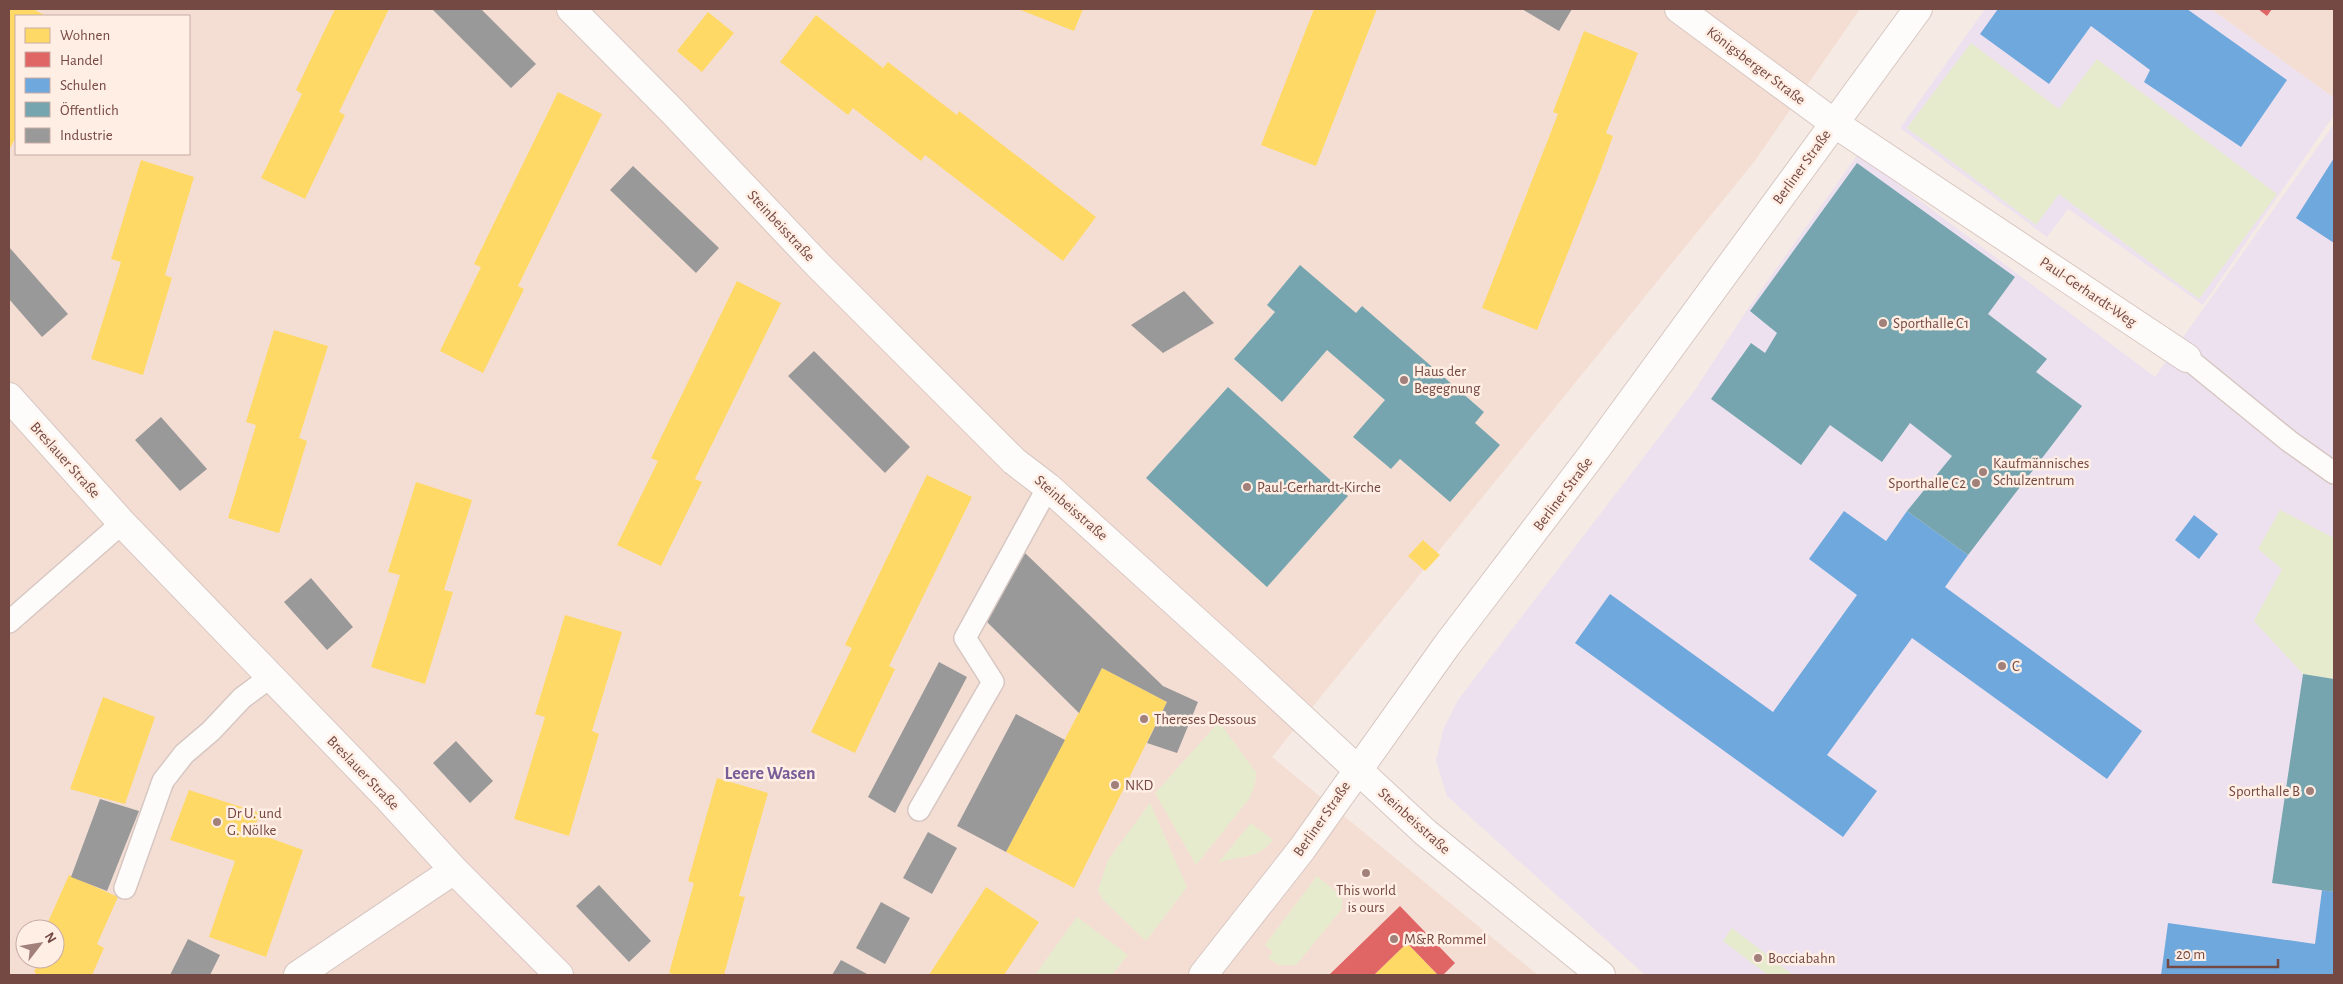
<svg xmlns="http://www.w3.org/2000/svg" width="2343" height="984" font-family="'Alegreya Sans',sans-serif">
  <rect width="100%" height="100%" fill="#f6eae4"/>
  <!-- residential -->
  <path fill="#f4ded4" fill-rule="evenodd" d="M9,9h1851l-106,153 -482,595 266,218h-1529zM16,16h173v138h-173zM25,929h30v30h-30z
    M2211,9h123v89z"/>
  <!-- education -->
  <path fill="#ede1f0" d="M1985,9h226l123,89v17l-131,190 -135,-96 -21,28 -147,-109z
    M2334,124v851h-689l-198,-179 -11,-35 7,-31 15,-30 237,-310 52,-80 111,-156 297,223z"/>
  <!-- green -->
  <path fill="#e7ebcd" d="M1971,43l88,66 38,-50 180,135 -78,105 -140,-105 -23,31 -129,-97z
    M2280,510l54,28v141l-31,-5 -49,-53 28,-52 -24,-20z
    M1219,722l37,50c0,11 -2,17 -7,27l-53,66 -41,-72z
    M1150,803l37,84 -41,54 -44,-42 -4,-9 10,-30z
    M1251,823l22,17c-17,21 -32,14 -55,23z
    M1317,876l25,21v12l-46,56h-17l-11,-7 5,-6 -8,-7z
    M1077,917l51,38 -16,20h-77z
    M1732,928l61,47h-25l-45,-34z"/>
  <!-- homes -->
  <path fill="#ffd966" d="M11,9h22l13,7h-30v121l-7,13v-137z
    M335,9h54l-50,103 6,3 -40,84 -44,-21 41,-84 -6,-4z
    M1018,9h65l-9,22z
    M1314,9h63l-61,157 -55,-21z
    M708,12l26,21 -32,39 -25,-21z
    M816,15l67,53 5,-6 69,53 2,-4 137,106 -33,44 -138,-106 -4,6 -68,-53 -5,7 -68,-53z
    M1584,31l54,22 -32,80 7,3 -13,36 -63,158 -55,-22 76,-194 -5,-2z
    M558,92l44,22 -84,172 6,3 -41,84 -43,-22 41,-84 -7,-3z
    M141,160l53,17 -29,98 7,3 -29,97 -52,-16 30,-97 -10,-3z
    M737,281l44,22 -86,176 7,3 -41,84 -44,-21 41,-84 -7,-3z
    M274,330l54,16 -29,92 8,3 -28,92 -51,-15 28,-93 -10,-3z
    M927,475l45,22 -83,169 6,3 -40,84 -44,-21 41,-84 -7,-3z
    M416,482l56,18 -28,90 9,2 -28,92 -54,-17 29,-92 -12,-3z
    M1423,540l17,15 -15,16 -17,-15z
    M565,615l57,17 -30,99 7,3 -30,102 -55,-17 31,-102 -10,-3z
    M1102,668l65,34 -93,186 -68,-36z
    M103,697l52,20 -30,87 -55,-15z
    M717,778l51,15 -29,103 6,1 -21,78h-46l-9,-2 25,-90 -6,-2z
    M189,790l71,23 -7,19 50,18 -37,107 -57,-20 26,-76 -65,-21z
    M69,875l49,22 -21,47 7,4 -12,27h-54l-4,-3 6,-13h15v-30h-2l2,-4 -7,-3z
    M986,887l53,35 -35,53h-75z
    M1407,943l31,32h-64z"/>
  <!-- shops -->
  <path fill="#e06666" d="M2258,9h14l-5,7z
    M1400,906l55,57 -12,12h-5l-31,-32 -33,32h-45z"/>
  <!-- schools -->
  <path fill="#6fa8dc" d="M1998,9h189l100,71 -46,67 -97,-65 6,-12 -59,-44 -42,58 -69,-50z
    M2334,158v85l-38,-25z
    M1844,511l42,30 21,-30 61,44 -23,32 197,144 -35,48 -195,-141 -85,117 50,36 -34,46 -268,-194 35,-49 163,118 84,-117 -48,-36z
    M2194,515l24,19 -19,25 -24,-19z
    M2322,890l12,2v83h-173l7,-52 147,21z"/>
  <!-- public -->
  <path fill="#76a5af" d="M1857,163l158,114 -27,37 59,45 -11,13 46,34 -114,149 -61,-44 45,-55 -42,-33 -28,39 -52,-37 -29,40 -90,-66 40,-56 14,10 12,-20 -27,-22z
    M1300,265l56,48 6,-7 122,106 -9,11 25,22 -50,57 -50,-43 -9,10 -38,-32 32,-37 -58,-50 -45,52 -48,-43 41,-47 -8,-7z
    M1228,387l120,109 -81,91 -121,-109z
    M2303,674l31,5v213l-62,-9z"/>
  <!-- industry -->
  <path fill="#999" d="M432,9h49l55,55 -25,24z
    M1522,9h50l-13,22z
    M633,166l86,82 -23,25 -86,-83z
    M9,247l59,67 -26,23 -33,-38z
    M1184,291l30,32 -51,30 -32,-28z
    M814,351l96,96 -25,26 -97,-97z
    M161,417l46,52 -27,22 -45,-51z
    M1024,552l139,134 35,16 -21,51 -30,-10 20,-41 -65,-34 -23,45 -92,-91z
    M311,578l42,49 -26,23 -43,-48z
    M939,662l28,15 -72,136 -27,-16z
    M1016,714l49,26 -59,112 -49,-26z
    M456,741l37,40 -23,22 -37,-40z
    M100,799l39,12 -32,80 -36,-14z
    M928,832l29,16 -25,46 -29,-16z
    M599,885l52,56 -22,21 -53,-56z
    M881,902l29,16 -25,46 -29,-16z
    M188,939l32,16 -10,20h-40z
    M841,960l28,15h-37z"/>
  <g fill="none" stroke-linecap="round" stroke-linejoin="round">
    <defs>
      <path id="service" d="M2187,358l102,83 45,32
        M9,622l113,-99
        M919,810l74,-128 -28,-44 83,-151
        M125,888l38,-107 21,-27 27,-23 31,-33 27,-20"/>
      <path id="minor" d="M571,9l102,103 145,153 196,196 34,26 201,182 177,164 175,142
        M1679,9l155,114 353,235
        M9,397l113,126 266,275 66,72 105,105
        M298,975l156,-105"/>
      <path id="tertiary" d="M1203,975l99,-126 145,-204 144,-189 327,-447"/>
    </defs>
    <!-- service casing -->
    <use href="#service" stroke="#d7c7c2" stroke-width="24"/>
    <!-- minor casing -->
    <use href="#minor" stroke="#d7c7c2" stroke-width="30"/>
    <!-- tertiary casing -->
    <use href="#tertiary" stroke="#d7c7c2" stroke-width="30"/>
    <!-- service -->
    <use href="#service" stroke="#fefcfb" stroke-width="21"/>
    <!-- minor -->
    <use href="#minor" stroke="#fefcfb" stroke-width="28"/>
    <!-- tertiary -->
    <use href="#tertiary" stroke="#fefcfb" stroke-width="28"/>
  </g>
  <!-- markers -->
  <g fill="#a2817b" stroke="#ffeee4" stroke-width="2">
    <circle cx="1883" cy="323" r="5"/>
    <circle cx="1404" cy="380" r="5"/>
    <circle cx="1983" cy="472" r="5"/>
    <circle cx="1976" cy="483" r="5"/>
    <circle cx="1247" cy="487" r="5"/>
    <circle cx="2002" cy="666" r="5"/>
    <circle cx="1144" cy="719" r="5"/>
    <circle cx="1115" cy="785" r="5"/>
    <circle cx="2310" cy="791" r="5"/>
    <circle cx="217" cy="822" r="5"/>
    <circle cx="1366" cy="873" r="5"/>
    <circle cx="1394" cy="939" r="5"/>
    <circle cx="1758" cy="958" r="5"/>
  </g>
  <g text-anchor="middle" dominant-baseline="central" stroke-width="5" stroke-linejoin="round" paint-order="stroke">
    <!-- street labels -->
    <g font-size="15" fill="#754943" stroke="#ffeee4">
      <text transform="translate(1756 66) rotate(37)">Königsberger Straße</text>
      <text transform="translate(1802 167) rotate(-54)">Berliner Straße</text>
      <text transform="translate(781 226) rotate(47)">Steinbeisstraße</text>
      <text transform="translate(2088 292) rotate(34)">Paul-Gerhardt-Weg</text>
      <text transform="translate(65 460) rotate(48)">Breslauer Straße</text>
      <text transform="translate(1563 494) rotate(-53)">Berliner Straße</text>
      <text transform="translate(1071 508) rotate(41)">Steinbeisstraße</text>
      <text transform="translate(363 773) rotate(46)">Breslauer Straße</text>
      <text transform="translate(1322 819) rotate(-55)">Berliner Straße</text>
      <text transform="translate(1414 821) rotate(42)">Steinbeisstraße</text>
    </g>
    <!-- poi labels -->
    <g font-size="15" fill="#754943" stroke="#ffeee4" text-anchor="start">
      <text x="1893" y="323">Sporthalle C1</text>
      <text x="1414" y="371">Haus der<tspan x="1414" dy="17">Begegnung</tspan></text>
      <text x="1993" y="463">Kaufmännisches<tspan x="1993" dy="17">Schulzentrum</tspan></text>
      <text x="1966" y="483" text-anchor="end">Sporthalle C2</text>
      <text x="1257" y="487">Paul-Gerhardt-Kirche</text>
      <text x="2012" y="666">C</text>
      <text x="1154" y="719">Thereses Dessous</text>
      <text x="1125" y="785">NKD</text>
      <text x="2300" y="791" text-anchor="end">Sporthalle B</text>
      <text x="227" y="813">Dr U. und<tspan x="227" dy="17">G. Nölke</tspan></text>
      <text x="1366" y="890" text-anchor="middle">This world<tspan x="1366" dy="17">is ours</tspan></text>
      <text x="1404" y="939">M&amp;R Rommel</text>
      <text x="1768" y="958">Bocciabahn</text>
    </g>
    <!-- quarter labels -->
    <g font-size="18" font-weight="bold" fill="#775e99" stroke="#ffeee4">
      <text x="770" y="774">Leere Wasen</text>
    </g>
  </g>
  <!-- border -->
  <rect width="2343" height="984" fill="none" stroke="#754943" stroke-width="20"/>
  <!-- legend -->
  <rect x="15" y="15" width="175" height="140" fill="#ffeee4" stroke="#c8aca4"/>
  <rect x="25" y="28" width="25" height="15" fill="#ffd966" stroke="#c8aca4"/>
  <text x="60" y="40" font-size="15" fill="#754943">Wohnen</text>
  <rect x="25" y="52" width="25" height="15" fill="#e06666" stroke="#c8aca4"/>
  <text x="60" y="65" font-size="15" fill="#754943">Handel</text>
  <rect x="25" y="78" width="25" height="15" fill="#6fa8dc" stroke="#c8aca4"/>
  <text x="60" y="90" font-size="15" fill="#754943">Schulen</text>
  <rect x="25" y="102" width="25" height="15" fill="#76a5af" stroke="#c8aca4"/>
  <text x="60" y="115" font-size="15" fill="#754943">Öffentlich</text>
  <rect x="25" y="128" width="25" height="15" fill="#999999" stroke="#c8aca4"/>
  <text x="60" y="140" font-size="15" fill="#754943">Industrie</text>
  <!-- north arrow -->
  <g transform="translate(40 944) rotate(59)"><circle r="24" fill="#ffeee4" stroke="#c8aca4"/>
  <path d="M0-4L9 19L0 12L-9 19Z" fill="#a2817b"/>
  <text y="-8" font-size="14" font-weight="bold" text-anchor="middle" fill="#754943">N</text>
  </g>
  <!-- scale -->
  <path d="M2168 959v8h110v-8" fill="none" stroke="#754943" stroke-width="2.5"/>
  <text x="2176" y="959" font-size="15" fill="#754943" stroke="#ffeee4" stroke-width="4" paint-order="stroke">20 m</text>
</svg>
